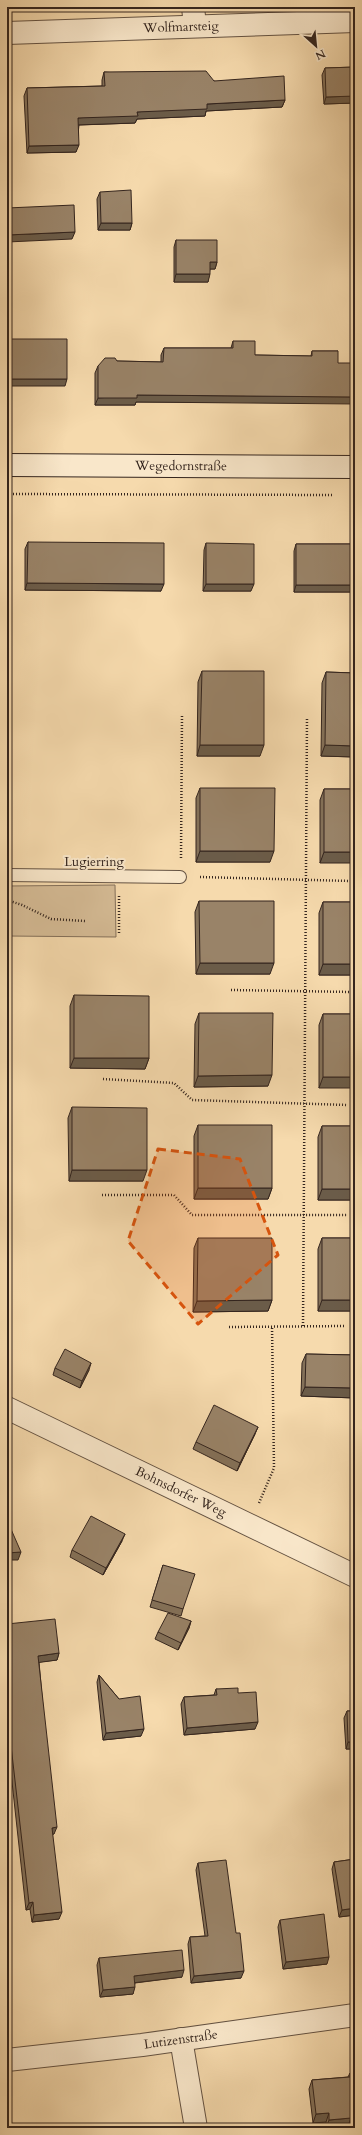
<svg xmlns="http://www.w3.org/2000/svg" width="362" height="2135" font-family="Cardo,serif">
  <rect width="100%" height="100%" fill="#f6daad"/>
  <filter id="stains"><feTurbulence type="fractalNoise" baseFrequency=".005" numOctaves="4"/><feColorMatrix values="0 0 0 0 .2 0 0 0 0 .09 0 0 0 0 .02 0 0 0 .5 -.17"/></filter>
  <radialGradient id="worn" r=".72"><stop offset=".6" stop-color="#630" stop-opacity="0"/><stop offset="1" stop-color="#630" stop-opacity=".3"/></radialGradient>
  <!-- green -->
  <path fill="#d5bb95" stroke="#84705a" d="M115,885l1,52 -109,-1v-50z"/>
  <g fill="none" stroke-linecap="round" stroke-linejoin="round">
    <defs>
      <path id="lane" d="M7,875l173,2"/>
      <g id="street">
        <path d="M193,7l2,19"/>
        <path id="s1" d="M7,33l348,-12"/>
        <path id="s2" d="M7,1408l348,168"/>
        <path d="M181,2039l15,89"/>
        <path id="s3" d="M7,2060l135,-15 213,-30"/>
      </g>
      <g id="secondary">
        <path id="s4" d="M7,465l348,2"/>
      </g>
    </defs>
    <!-- lane casing -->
    <use href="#lane" stroke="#645242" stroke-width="14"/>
    <!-- street casing -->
    <use href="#street" stroke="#645242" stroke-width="24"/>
    <!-- secondary casing -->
    <use href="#secondary" stroke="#34251e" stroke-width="24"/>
    <!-- path -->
    <path stroke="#34251e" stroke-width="2.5" stroke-dasharray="1 2" stroke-linecap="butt" d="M7,494l327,1
      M181,858l1,-143
      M200,877l150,4
      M119,896v38
      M7,900l15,5 29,14 34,2
      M231,990l121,2
      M103,1079l71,4 18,17 155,5
      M102,1195h72l18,20h155
      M303,1326l4,-609
      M229,1327l116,-1
      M259,1503l15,-35 -2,-142"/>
    <!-- lane -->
    <use href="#lane" stroke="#f9e7ca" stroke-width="12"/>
    <!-- street -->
    <use href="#street" stroke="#f9e7ca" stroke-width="22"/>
    <!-- secondary -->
    <use href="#secondary" stroke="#f9e7ca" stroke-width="22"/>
  </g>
  <!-- wall -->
  <path fill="#847159" stroke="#34251e" d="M355,67v36l-31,1 -2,-29 3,-7z
    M104,72l110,9 71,19 -3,7 -76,4 -1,5 -68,3 -2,4 -56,2 -3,27 -49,1 -3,-57 3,-8 75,-2v-6z
    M100,192l32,31 -2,7h-32l-1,-31z
    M176,240l41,22 -2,7h-5l-2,13h-34v-35z
    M233,341l22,14 56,1 1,-5h26l-108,51h-94l-1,3h-40v-32l3,-7 19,-5 44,1v-7l3,-7h67z
    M28,542l133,49 -136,-1v-41z
    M206,543l45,48h-48l1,-41z
    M296,544h59v48h-61v-41z
    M202,671l58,85h-63l1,-74z
    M326,672l29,1v84l-34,-1 1,-73z
    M200,788l70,74h-74v-64z
    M324,789h31l-35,74v-63z
    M199,901l71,73h-74l-1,-62z
    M323,902h32v73h-36v-62z
    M74,995l75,63 -4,11 -75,-1v-62z
    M199,1013l69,73 -74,1 1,-63z
    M323,1014h32l-36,74v-63z
    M72,1107l71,74h-74l-1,-63z
    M198,1125l74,63 -4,11h-74v-63z
    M322,1126h33v74h-37v-63z
    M198,1238l74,62 -4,11 -75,1 1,-64z
    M322,1238h33v73h-37v-62z
    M306,1354l49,1v43l-54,-2 1,-33z
    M55,1368l34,2 -9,18 -27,-13z
    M255,1434l-18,37 -44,-22 3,-7z
    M122,1541l-19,34 -33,-18 2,-7z
    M163,1565l20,44 -2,7 -31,-9z
    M191,1621l-2,7 -11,22 -23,-11 3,-7z
    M7,1624l52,29 -2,7 -18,2 15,172h-2l7,85 -27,3 -2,-13 -4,1 -19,-174v-19l1,-1 -1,-11 1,-4 -1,-13z
    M99,1675l20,24 22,37 -38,4 -6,-58z
    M216,1689l22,4 17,36 -71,6 -3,-31 3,-7 30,-2z
    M347,1711h8v38h-9l-2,-31z
    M355,1859v56l-16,2 -7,-48 2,-7z
    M198,1863l43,115 -50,5 -3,-39 2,-7 15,-1 -9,-66z
    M280,1920l47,44 -44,5 -5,-42z
    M99,1958l83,19 -47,6 -2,11 -33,3 -3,-32z
    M355,2068v60h-7v-2l-22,2v-6l-13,1 -4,-34 3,-9 36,-3 2,-4 4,-1z"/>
  <!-- shaded-wall -->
  <path fill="#6b5c49" stroke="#34251e" d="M355,96v7l-31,1 2,-7z
    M285,100l-3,7 -76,4 -1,5 -68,3 -2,4 -59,2 2,-7 59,-6 70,-8z
    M79,145l-3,7 -49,1 2,-7z
    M101,223h31l-2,7h-32z
    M75,232l-3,7 -65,3v-7z
    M210,262h7l-2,7h-7z
    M176,274h34l-2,8h-34z
    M7,379h60l-2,7h-58z
    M137,395l218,2v7l-219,-2 -1,3h-40l3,-7z
    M27,583l137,1 -3,7 -136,-1z
    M206,584h48l-3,7h-48z
    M296,585h59v7h-61z
    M200,745h64l-4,11h-63z
    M325,745l30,1v11l-34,-1z
    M200,851h74l-4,11h-74z
    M324,852h31v11h-35z
    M200,963h74l-4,11h-74z
    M323,964h32v11h-36z
    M74,1058h75l-4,11 -75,-1z
    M272,1075l-4,11 -74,1 4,-11z
    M323,1077h32v11h-36z
    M72,1170h75l-4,11h-74z
    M198,1188h74l-4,11h-74z
    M322,1189h33v11h-37z
    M272,1300l-4,11 -75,1 4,-11z
    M322,1300h33v11h-37z
    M91,1363l-2,7 -9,18 2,-7z
    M305,1387l50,1v10l-54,-2z
    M258,1427l-3,7 -18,37 3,-8z
    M125,1534l-3,7 -19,34 3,-7z
    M21,1552l-3,8h-11v-7z
    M191,1621l-2,7 -11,22 3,-7z
    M59,1653l-2,7 -22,3 3,-7z
    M258,1722l-3,7 -71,6 3,-7z
    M144,1729l-3,7 -38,4 3,-7z
    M348,1742h7v7h-9z
    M57,1827l-3,7 -5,1 3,-7z
    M33,1902l-3,7 -4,1 3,-7z
    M355,1908v7l-16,2 3,-7z
    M62,1912l-3,7 -27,3 2,-7z
    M329,1957l-2,7 -44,5 3,-7z
    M184,1970l-2,7 -50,6 2,-7z
    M244,1971l-3,7 -50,5 3,-7z
    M135,1987l-2,7 -33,3 3,-7z
    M329,2113l-3,9 -13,1 3,-9z
    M351,2118l-3,8 -22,2 3,-8z"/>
  <!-- building -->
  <path fill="#998368" stroke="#34251e" d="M355,67v29l-29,1 -1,-29z
    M206,71l8,10 70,-5 1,24 -78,4v5l-70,3 1,4 -60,2 1,27 -50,1 -2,-58 78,-2 -1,-14z
    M131,190l1,33h-31l-1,-31z
    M74,205l1,27 -68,3v-27z
    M176,240h41v22h-7v12h-34z
    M7,339h60v40h-60z
    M233,341h22v14l57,1v-5h26v12h17v34l-218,-2v3h-39v-32l7,-8h10l2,3 46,1 1,-14h69z
    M28,542l136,1v41l-137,-1z
    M206,543l48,1v40h-48z
    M296,544h59v41h-59z
    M202,671h62v74h-64z
    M326,672l29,1v73l-30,-1z
    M200,788h75l-1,63h-74z
    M324,789h31v63h-31z
    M199,901h75v62h-74z
    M323,902h32v62h-32z
    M74,995l75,1v62h-75z
    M199,1013h74l-1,62 -74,1z
    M323,1014h32v63h-32z
    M72,1107l75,1v62h-75z
    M198,1125h74v63h-74z
    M322,1126h33v63h-33z
    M198,1238h74v62l-75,1z
    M322,1238h33v62h-33z
    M65,1349l26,14 -9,18 -27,-13z
    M306,1354l49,1v33l-50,-1z
    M214,1405l44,22 -18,36 -44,-21z
    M91,1516l34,18 -19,34 -34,-18z
    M7,1520l14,32 -14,1z
    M163,1565l32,9 -12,35 -31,-9z
    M168,1613l23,8 -10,22 -23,-11z
    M55,1619l4,34 -21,3 19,171 -5,1 10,84 -28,3 -1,-13 -4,1 -20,-175 -2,-2v-9l4,-4 -2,-14h2l-4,-44v-31z
    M99,1675l20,24 21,-3 4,33 -38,4z
    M238,1688v5l18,-1 2,30 -71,6 -3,-31 33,-2 -1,-6z
    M347,1711h8v31h-7z
    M355,1859v49l-13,2 -8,-48z
    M226,1860l10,73h4l4,38 -50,5 -4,-39 18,-1 -10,-73z
    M324,1914l5,43 -43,5 -6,-42z
    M182,1950l2,20 -50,6 1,11 -32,3 -4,-32z
    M355,2072v56h-3l-1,-10 -22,2v-7l-13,1 -4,-34 38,-3v-4z"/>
  <!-- marked area -->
  <path fill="#d6540e" fill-opacity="0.2" stroke="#d6540e" stroke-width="3" stroke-dasharray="8 5" stroke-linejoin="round" d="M158,1149l82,10 38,96 -80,69 -70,-83z"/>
  <g text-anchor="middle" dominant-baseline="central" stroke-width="4" stroke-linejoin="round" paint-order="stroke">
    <!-- street labels -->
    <g font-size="13" fill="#34251e" stroke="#f9e7ca">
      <text stroke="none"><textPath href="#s1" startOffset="174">Wolfmarsteig</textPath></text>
      <text stroke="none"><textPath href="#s4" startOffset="174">Wegedornstraße</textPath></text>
      <text x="94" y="862">Lugierring</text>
      <text stroke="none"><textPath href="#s2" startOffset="193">Bohnsdorfer Weg</textPath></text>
      <text stroke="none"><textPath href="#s3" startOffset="175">Lutizenstraße</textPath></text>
    </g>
  </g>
  <!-- margin -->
  <rect width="362" height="2135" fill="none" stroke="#f6daad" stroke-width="24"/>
  <rect x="8" y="8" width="346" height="2119" fill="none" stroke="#34251e" stroke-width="2"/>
  <rect x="12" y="12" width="338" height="2111" fill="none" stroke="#34251e"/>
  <!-- north arrow -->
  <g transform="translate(316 46) rotate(153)" stroke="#f9e7ca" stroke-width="3" paint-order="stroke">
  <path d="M0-3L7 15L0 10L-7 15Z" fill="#34251e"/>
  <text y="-6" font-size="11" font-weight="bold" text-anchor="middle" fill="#34251e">N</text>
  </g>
  <rect width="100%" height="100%" filter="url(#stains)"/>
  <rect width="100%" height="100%" fill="url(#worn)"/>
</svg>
